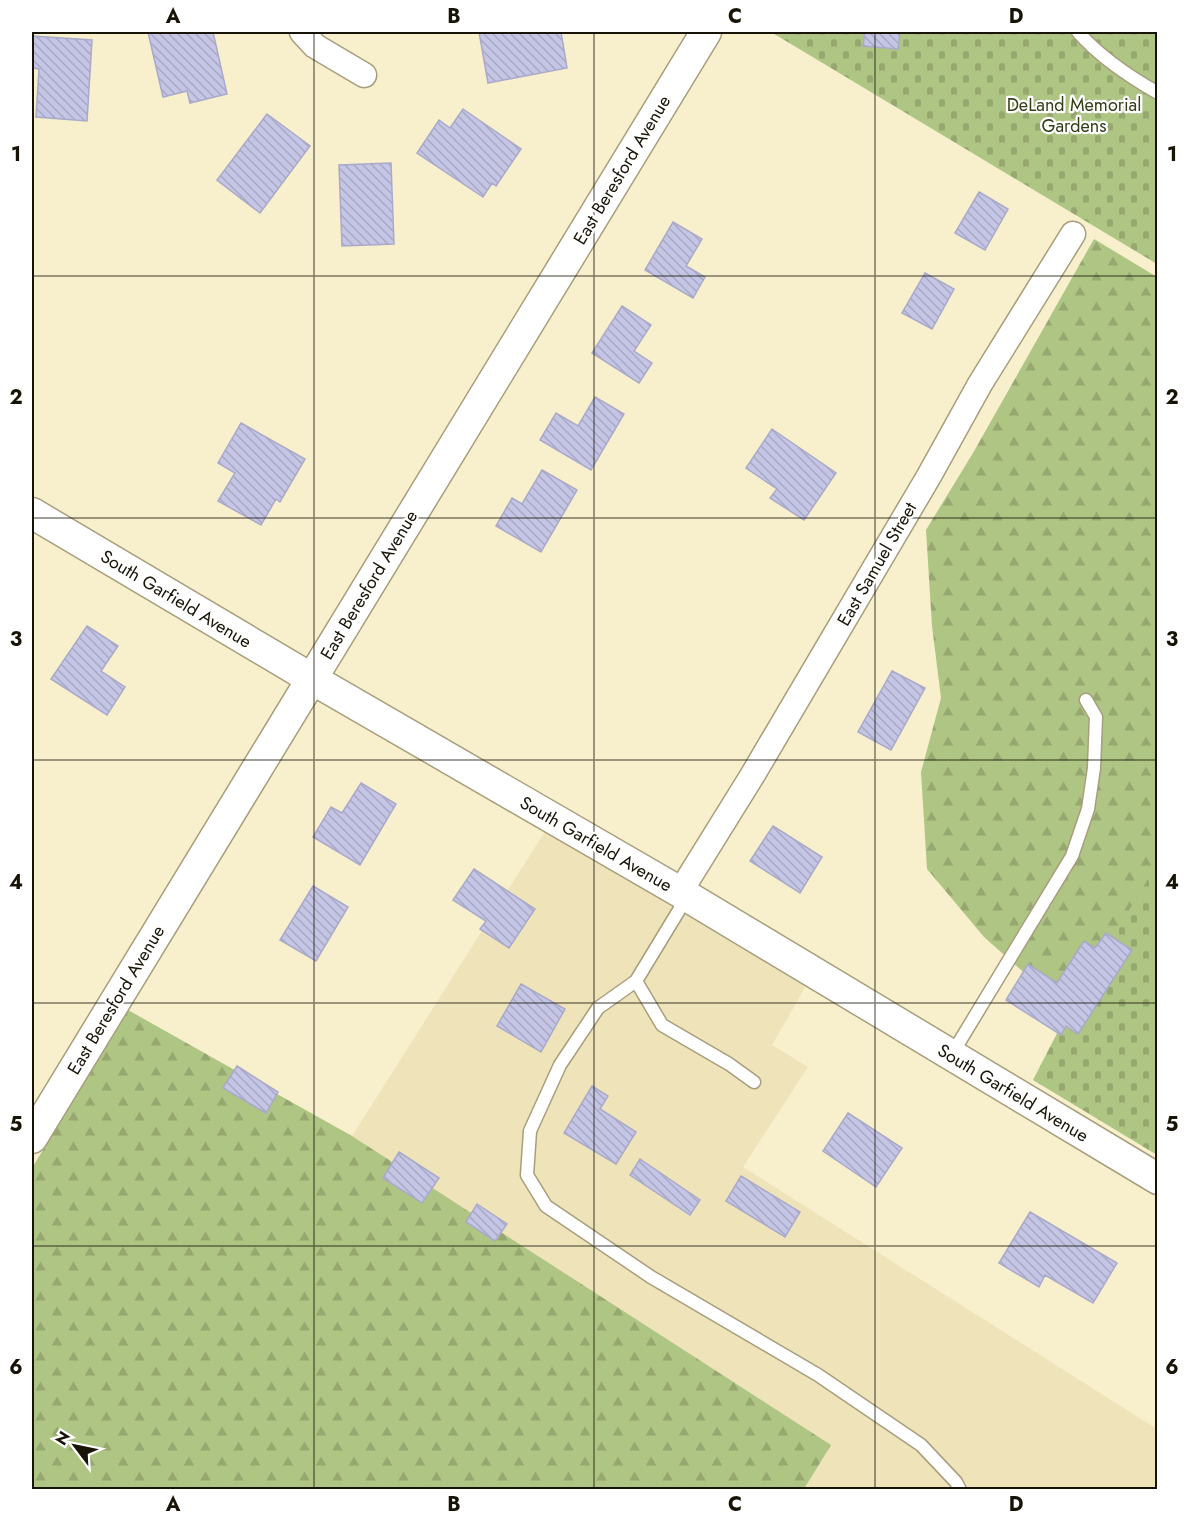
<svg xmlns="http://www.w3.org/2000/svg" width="1189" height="1521" font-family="Jost,sans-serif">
  <defs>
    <pattern id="forest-firs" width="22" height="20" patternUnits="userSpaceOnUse" patternTransform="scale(1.5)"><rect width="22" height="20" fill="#afc583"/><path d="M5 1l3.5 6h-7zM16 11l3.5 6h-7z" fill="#96a870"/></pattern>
    <pattern id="cemetery-stones" width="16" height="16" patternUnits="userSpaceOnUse" patternTransform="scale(1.5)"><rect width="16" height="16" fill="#afc583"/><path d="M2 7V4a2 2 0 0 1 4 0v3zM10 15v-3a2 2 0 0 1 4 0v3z" fill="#96a870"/></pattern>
    <pattern id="building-back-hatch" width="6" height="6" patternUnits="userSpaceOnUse" patternTransform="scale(1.5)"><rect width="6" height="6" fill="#c5c5e6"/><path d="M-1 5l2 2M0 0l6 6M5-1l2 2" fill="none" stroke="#a8a8c4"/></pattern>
  </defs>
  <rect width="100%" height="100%" fill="#f8efcc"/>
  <!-- built -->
  <path fill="#efe3b9" d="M546,830l127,74 134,80 -35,61 36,22 -65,100 414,262v60h-353l26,-44 -478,-309z"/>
  <!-- forest -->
  <path fill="url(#forest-firs)" d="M1094,239l63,38 1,587 -90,148 -84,-75 -57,-68 -6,-97 20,-74 -9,-72 -6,-96 47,-77z
    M128,1010l224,126 479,309 -27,44h-772v-321z"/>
  <!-- cemetery -->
  <path fill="url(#cemetery-stones)" d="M771,32h386v232z
    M1157,864v291l-124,-75 35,-68z"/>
  <!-- building -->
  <path fill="url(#building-back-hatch)" stroke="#a9a9c9" stroke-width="1.5" d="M148,32h65l14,62 -37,9 -3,-12 -24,6z
    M479,32h82l6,36 -79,15z
    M865,32h35l-2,17 -35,-3z
    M32,36l60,4 -5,81 -51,-4 3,-48 -7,-1z
    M463,109l58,40 -25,37 -4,-3 -9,14 -66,-44 22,-33 11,8z
    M267,114l43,32 -50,67 -43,-33z
    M391,163l3,81 -52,2 -3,-81z
    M979,192l29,17 -23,41 -30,-17z
    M673,222l29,17 -16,27 19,11 -12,21 -48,-28z
    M925,273l29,16 -22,40 -30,-16z
    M622,306l29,19 -17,26 18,12 -13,20 -47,-30z
    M595,397l29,17 -33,56 -51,-30 16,-27 22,13z
    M241,423l64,36 -25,43 -4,-3 -15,26 -43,-24 17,-28 -17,-10z
    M772,429l64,44 -32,47 -34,-22 7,-9 -31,-21z
    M542,470l35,20 -36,62 -45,-26 16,-28 10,6z
    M87,626l31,20 -17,25 24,16 -18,28 -56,-36z
    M892,671l33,17 -34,62 -33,-18z
    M361,783l35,21 -36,61 -47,-28 18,-30 11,6z
    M773,826l49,31 -22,36 -50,-32z
    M474,869l61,40 -26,39 -29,-19 6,-8 -33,-21z
    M313,886l35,21 -32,54 -36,-21z
    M1106,933l26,17 -54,84 -12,-8 -5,9 -55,-35 22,-36 29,19 27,-42 11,7z
    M521,984l44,25 -24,43 -44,-26z
    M237,1066l41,26 -12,21 -43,-25z
    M592,1086l16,10 -8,13 36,23 -20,32 -52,-31z
    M848,1113l54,35 -26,39 -53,-36z
    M399,1152l40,26 -17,25 -39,-25z
    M640,1159l60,41 -10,15 -60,-40z
    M741,1176l59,36 -15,25 -59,-36z
    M477,1204l30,20 -12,17 -29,-19z
    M1030,1212l87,51 -24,40 -48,-28 -6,12 -40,-24z"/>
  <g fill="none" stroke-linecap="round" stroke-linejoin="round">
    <defs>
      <path id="service" d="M1078,32c22,25 50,44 80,61
        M687,897l-51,84 -38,27 -38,57 -30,66 -3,44 19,31 105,71 167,98 103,70 35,37 4,8
        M636,981l26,44 67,39 25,18
        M952,1054l120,-198 16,-47 6,-41 2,-51 -10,-17"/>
      <path id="minor" d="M302,32l13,14 49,29
        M680,892l72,-116 177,-300 51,-92 93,-150"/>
      <path id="tertiary" d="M32,513l280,166 368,213 478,287
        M32,1138l674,-1106"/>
    </defs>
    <!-- service casing -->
    <use href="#service" stroke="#a79e7d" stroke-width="15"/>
    <!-- minor casing -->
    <use href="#minor" stroke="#a79e7d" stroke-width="27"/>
    <!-- tertiary casing -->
    <use href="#tertiary" stroke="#a79e7d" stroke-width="33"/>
    <!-- service -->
    <use href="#service" stroke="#fff" stroke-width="12"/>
    <!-- minor -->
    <use href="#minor" stroke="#fff" stroke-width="24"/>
    <!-- tertiary -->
    <use href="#tertiary" stroke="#fff" stroke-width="30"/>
  </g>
  <!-- grid -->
  <path fill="none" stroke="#171407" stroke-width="1.5" stroke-opacity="0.55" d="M314,32v1458M594,32v1458M875,32v1458M32,276h1126M32,518h1126M32,760h1126M32,1003h1126M32,1246h1126"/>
  <g text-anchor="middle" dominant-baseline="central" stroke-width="4.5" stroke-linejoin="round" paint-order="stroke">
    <!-- park labels -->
    <g font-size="18" fill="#323e16" stroke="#fff">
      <text x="1074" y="105">DeLand Memorial<tspan x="1074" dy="21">Gardens</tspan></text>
    </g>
    <!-- street labels -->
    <g font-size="18" fill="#171407" stroke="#fff">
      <text transform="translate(622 170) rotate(-59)">East Beresford Avenue</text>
      <text transform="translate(877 564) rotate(-60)">East Samuel Street</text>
      <text transform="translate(369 585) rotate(-59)">East Beresford Avenue</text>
      <text transform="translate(176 599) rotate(31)">South Garfield Avenue</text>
      <text transform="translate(596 844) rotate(30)">South Garfield Avenue</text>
      <text transform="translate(116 1000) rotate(-59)">East Beresford Avenue</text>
      <text transform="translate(1013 1093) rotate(31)">South Garfield Avenue</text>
    </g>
  </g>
  <!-- border -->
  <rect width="1189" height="1521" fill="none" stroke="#ffffff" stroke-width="66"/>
  <!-- north arrow -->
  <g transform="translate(75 1446) rotate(302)" stroke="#ffffff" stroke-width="4.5" paint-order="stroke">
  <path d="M0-4.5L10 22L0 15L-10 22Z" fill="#171407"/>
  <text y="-9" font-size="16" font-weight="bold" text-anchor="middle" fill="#171407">N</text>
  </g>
  <rect x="33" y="33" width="1123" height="1455" fill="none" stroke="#171407" stroke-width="2"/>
  <g font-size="20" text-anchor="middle" font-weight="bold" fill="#171407">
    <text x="173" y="23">A</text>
    <text x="454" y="23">B</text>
    <text x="735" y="23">C</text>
    <text x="1016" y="23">D</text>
    <text x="16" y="161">1</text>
    <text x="1172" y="161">1</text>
    <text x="16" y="404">2</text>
    <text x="1172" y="404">2</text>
    <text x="16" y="646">3</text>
    <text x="1172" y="646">3</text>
    <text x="16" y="889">4</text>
    <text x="1172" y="889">4</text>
    <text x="16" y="1131">5</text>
    <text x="1172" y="1131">5</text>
    <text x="16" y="1374">6</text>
    <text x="1172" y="1374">6</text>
    <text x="173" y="1511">A</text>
    <text x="454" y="1511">B</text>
    <text x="735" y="1511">C</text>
    <text x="1016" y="1511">D</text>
  </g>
</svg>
